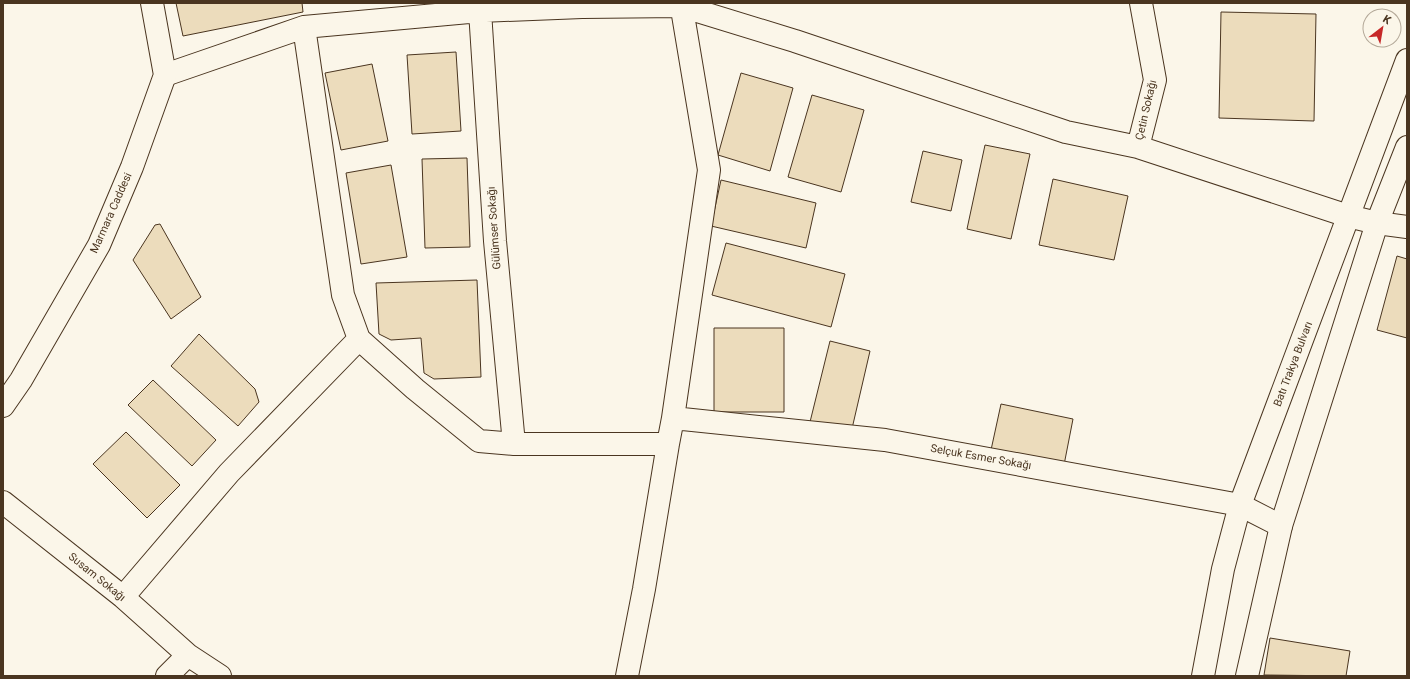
<svg xmlns="http://www.w3.org/2000/svg" width="1410" height="679" font-family="Roboto,sans-serif">
  <rect width="100%" height="100%" fill="#fbf6e9"/>
  <!-- building -->
  <path fill="#ecdcbc" stroke="#4a3520" d="M176,3h126l1,9 -120,24z
    M1221,12l95,2 -2,107 -95,-3z
    M456,52l5,79 -49,3 -5,-79z
    M372,64l16,77 -47,9 -16,-77z
    M741,73l52,15 -23,83 -52,-16z
    M812,95l52,15 -23,82 -53,-15z
    M985,145l45,9 -19,85 -44,-10z
    M923,151l39,9 -11,51 -40,-9z
    M467,158l3,89 -45,1 -3,-89z
    M391,165l16,92 -46,7 -15,-91z
    M1053,179l75,17 -14,64 -75,-15z
    M721,180l95,23 -10,45 -95,-22z
    M160,224l41,73 -30,22 -38,-59 22,-35z
    M726,243l119,31 -14,53 -119,-32z
    M1397,256l10,3v79l-30,-8z
    M477,280l4,97 -47,2 -10,-6 -3,-35 -30,2 -12,-6 -3,-51z
    M714,328h70v84h-70z
    M199,334l56,55 4,13 -21,24 -67,-60z
    M830,341l40,10 -19,82 -41,-11z
    M153,380l63,60 -24,26 -64,-61z
    M1001,404l72,15 -9,46 -73,-15z
    M126,432l54,53 -33,33 -54,-54z
    M1270,638l80,13 -4,25 -82,-1z"/>
  <g fill="none" stroke-linecap="round" stroke-linejoin="round">
    <defs>
      <path id="street" d="M480,11l15,230 19,203
        M304,27l39,268 16,44 56,50 64,52 35,3h154
        M165,75l139,-48 176,-16 102,-4 99,-1 114,35 271,91 72,15 210,69 29,7 30,4
        M1138,147l17,-67 -14,-77
        M673,418l212,22 355,65 41,21
        M3,502l120,95 65,58 32,21
        M123,597l106,-124 130,-134
        M167,676l21,-21
        M627,676l17,-87 24,-145 5,-26 36,-248 -28,-167"/>
      <path id="secondary" d="M3,406l18,-26 78,-135 33,-78 33,-92 -13,-72
        M1203,676l20,-107 17,-64 167,-445
        M1247,676l34,-150 96,-303 30,-76"/>
    </defs>
    <!-- street casing -->
    <use href="#street" stroke="#4a3520" stroke-width="24"/>
    <!-- secondary casing -->
    <use href="#secondary" stroke="#4a3520" stroke-width="24"/>
    <!-- street -->
    <use href="#street" stroke="#fbf6e9" stroke-width="22"/>
    <!-- secondary -->
    <use href="#secondary" stroke="#fbf6e9" stroke-width="22"/>
  </g>
  <g text-anchor="middle" dominant-baseline="central" stroke-width="3" stroke-linejoin="round" paint-order="stroke">
    <!-- street labels -->
    <g font-size="11" fill="#4a3520" stroke="#fbf6e9">
      <text transform="translate(1146 110) rotate(-77)">Çetin Sokağı</text>
      <text transform="translate(111 213) rotate(-66)">Marmara Caddesi</text>
      <text transform="translate(494 228) rotate(-94)">Gülümser Sokağı</text>
      <text transform="translate(1293 364) rotate(-69)">Batı Trakya Bulvarı</text>
      <text transform="translate(981 457) rotate(10)">Selçuk Esmer Sokağı</text>
      <text transform="translate(97 577) rotate(39)">Susam Sokağı</text>
    </g>
  </g>
  <!-- border -->
  <rect width="1410" height="679" fill="none" stroke="#4a3520" stroke-width="8"/>
  <!-- north arrow -->
  <g transform="translate(1382 28) rotate(31)"><circle r="19" fill="#fbf6e9" stroke="#b4a999"/>
  <path d="M0-3L7 15L0 10L-7 15Z" fill="#c62828"/>
  <text y="-6" font-size="11" font-weight="bold" text-anchor="middle" fill="#4a3520">K</text>
  </g>
</svg>
